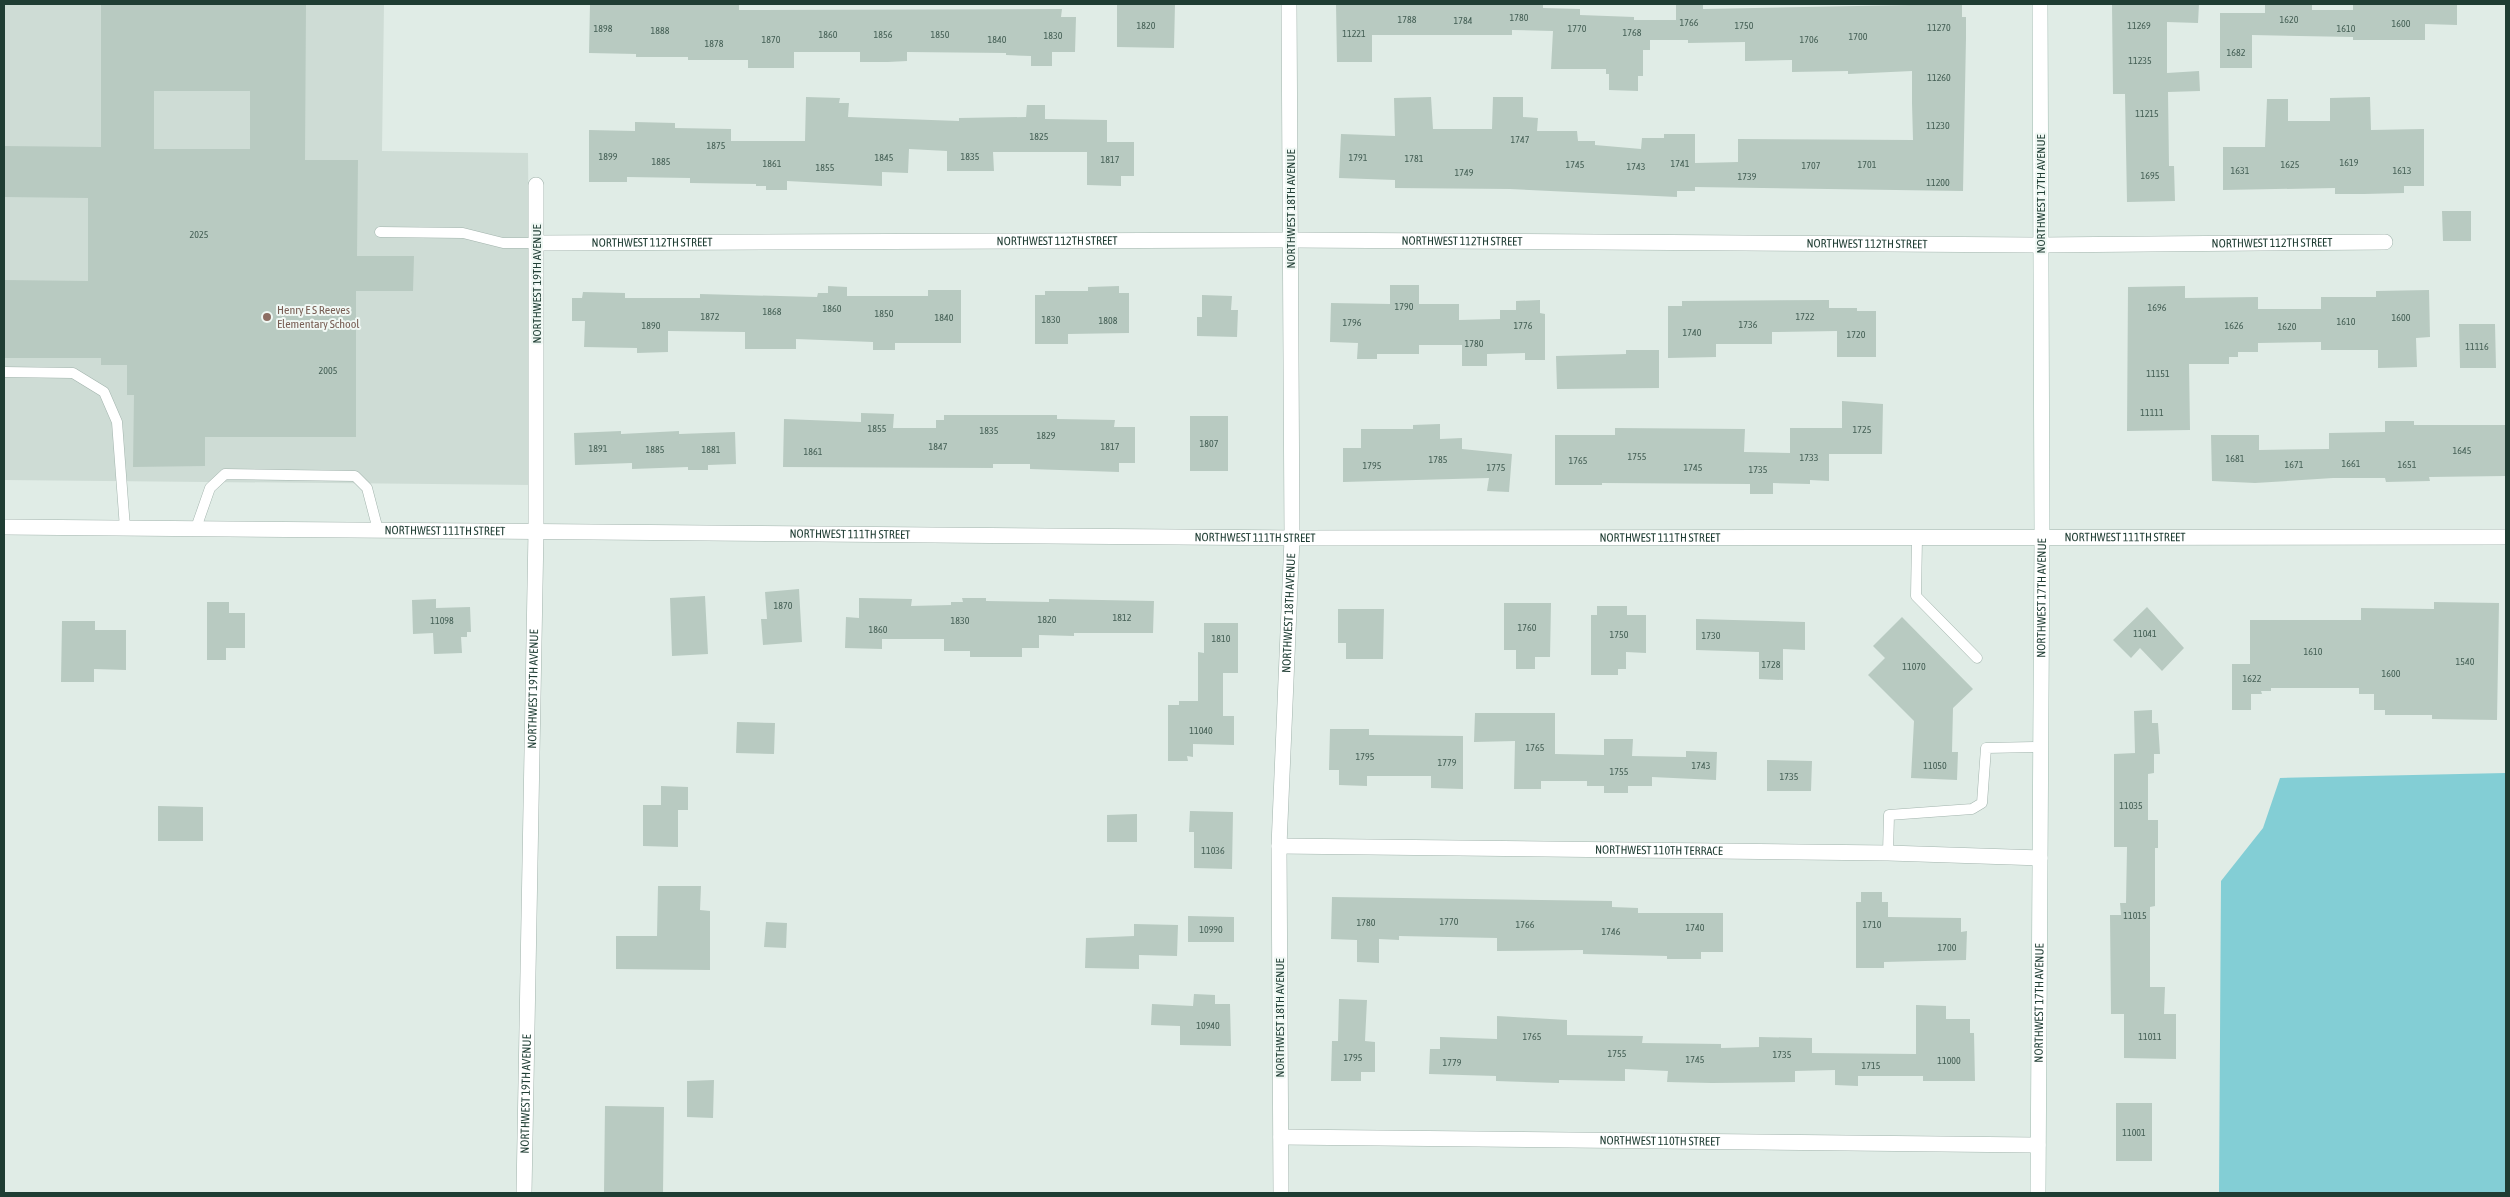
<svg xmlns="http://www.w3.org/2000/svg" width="2510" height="1197" font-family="'Asap Condensed',sans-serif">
  <rect width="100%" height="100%" fill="#e0ece6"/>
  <!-- built -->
  <path fill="#cedcd5" d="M4,4h380l-2,147 146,2 3,332 -527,-5z"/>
  <!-- water -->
  <path fill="#83ced5" d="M2506,773v420h-287l2,-312 42,-53 17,-50z"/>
  <!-- building -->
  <path fill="#b8cac1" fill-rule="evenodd" d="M101,4h205l-1,156h53l-1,96h57l-1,35h-57v146h-151v29l-72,1 1,-72h-7v-30h-26v-7h-97v-78l84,1v-83l-84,-1v-51l97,1zM154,91h96v58h-96z
    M590,4h149v6l323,-1 -1,8h15l-1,35h-23v14h-21v-10l-25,-1v-2l-99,-1v9l-19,1h-28v-10h-66v16h-46v-8h-60v-3h-52v-3l-47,-1z
    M1117,4h58l-1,44 -57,-1z
    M1336,4h207v4l37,1v6l54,2v3h42v-16h27v5l259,-5v13h4v21l-3,153 -268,-4v4h-18v6l-167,-8 -115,-1v-8l-56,-2 2,-44 54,2 -1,-38 37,-1 2,32h59l1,-32h30v20l15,1 -1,13h40l1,10h17v4l46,4 1,-11h22v-4h31v29l43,-1v-23l175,1 -1,-37v-32l-64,3v-3l-56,1v-12l-47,1v-19l-57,1v-3h-38v10h-7v26h-5v15l-29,-1v-16h-3v-5h-55l2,-38 -41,-1v5h-140v27h-35z
    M2112,4h87l-1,19 -31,-1v51l32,-2 1,20 -32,1 1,74h5l1,35 -48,1 -2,-108h-12z
    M2265,4h47v6h41v-5l104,-1v21l-32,-1v16h-72v-3l-101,-2v33h-32v-55h45z
    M806,97l34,1 -1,5h10l-1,14 111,4v-3l67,-1 1,-12h18v14l62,1v22h27v34h-13v10l-34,-1v-33h-94l1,19h-47v-20l-38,-2 -1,24 -26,-1v14l-95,-5v9h-21v-4h-10v-2l-66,-1v-5l-63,-1v5h-38v-52l46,1v-9l40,1v5l56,1v12h74z
    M2370,97l1,33 53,-1v57h-20v7l-40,1h-29v-6l-112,2v-43h42l2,-48h21v22h42v-23z
    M2442,211h29v30h-28z
    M1390,285h29v19h40v16l41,-1v-9h16v-9l24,-1v13l5,1v46h-20v-7l-38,1v12h-25v-21h-43v9h-42v5h-20l1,-16 -28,-1 1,-39 59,1z
    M828,286l19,1v9h81v-6h33v53h-66v7h-22v-8l-77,-3v10h-51v-17l-77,-1v21l-31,1v-5l-53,-1 1,-26h-13v-23h10l1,-6 42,1v5h75v-4l117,3 1,-4h10z
    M1119,286v7h10v40l-61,1v10h-33v-49h10v-4h43v-4z
    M2185,286v12l73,-1v12h63v-12h55v-6l53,-1 1,47 -14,1 1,29 -39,1v-18h-57v-8l-63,1v9h-20v5h-9v7h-40l1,66 -63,1 1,-144z
    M1202,295l30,1 -1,14h7l-1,27 -40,-1v-19h5z
    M1829,300v8h28v3h19v46h-39v-26l-65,1v12h-56v13l-48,1v-52h14v-5z
    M2459,324h36l1,44h-36z
    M1626,350h33v38l-102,1 -1,-33 70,-2z
    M1842,401l41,3 -1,50h-53v27l-19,-1v4l-37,-1v11h-23v-10l-148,-1v2h-47v-50h60v-7l130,1 -1,23 46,1v-25h52z
    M861,413l33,1 -1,14h43v-8h8v-5h113v4l58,1 -1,7h21v36h-16v9l-89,-3v-5h-37v4l-210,-1 1,-48 77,3z
    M1190,416h38v55h-38z
    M2385,421h29v4h92v51l-77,1 1,4 -44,1 -1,-4h-52l-78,5 -43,-2 -1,-46h48v15l70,-1v-16l56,-1z
    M1440,424v15l22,-1v11l50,5 -3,38 -22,-1 2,-13 -146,4v-34h18v-19h52v-4z
    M621,431v3l58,-3v3l56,-2 1,32 -28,1v5h-20v-3l-56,2v-6l-57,2 -1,-32z
    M799,589l3,53 -39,3 -2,-26h6l-2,-27z
    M705,596l3,58 -36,2 -2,-58z
    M859,598l53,1 -1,7 40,-1v-3h12l-1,-4h24v3l63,1v-3l105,2 -1,32h-79v3l-35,-1v13h-17v9h-52v-6h-26v-12h-62v10l-37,-1 1,-31 13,1z
    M436,599v9l34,-1 1,25h-4v5h-6l1,16 -28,1 -1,-21 -20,1 -1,-34z
    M207,602h22v11h16v35h-19v12h-19z
    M2434,602l65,1 -2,117 -65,-1v-4h-47v-5h-11v-16h-15v-6h-88v3h-10l1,3h-11v16h-19v-46h18v-44h111v-12l73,1z
    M1504,603h47l-1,54h-15v12h-19v-19h-12z
    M1597,606h30v9h19v38l-20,-1v17h-8v6h-27v-60h6z
    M2147,607l37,41 -22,23 -22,-23 -9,10 -18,-18z
    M1338,609h46l-1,50h-37v-16h-8z
    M1902,617l71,72 -20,19 -1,44h6l-1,28 -46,-2 3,-57 -46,-46 17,-17 -12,-12z
    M1696,619l109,3v28l-22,-1v31l-24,-1v-27l-63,-2z
    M62,621h33v9h31v40l-32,-1v13h-33z
    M1204,623h34v50h-15v43h11v29l-41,-1v13l-6,-1 1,5h-20v-56h11v-4h19v-49l6,1z
    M2152,710v13h6l2,31h-6v19l-6,1v46h10v28h-3v58l-5,1v80h15l-1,27h12v45l-52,-1v-44h-13l-1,-99h11l-1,-12h6l1,-56h-13v-93l21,-1 -1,-42z
    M1475,713h80v41l49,1v-16h29l-1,17 54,1v-6l31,1 -1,28 -64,-3v9h-24v7h-24v-7h-17v-5h-46v8h-27l1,-48 -41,1z
    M737,722l38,1 -1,31 -38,-1z
    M1330,729h39v6l94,1v53l-32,-1v-12h-64v10l-28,-1v-15h-10z
    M1767,760l45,1 -1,30h-44z
    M661,786l27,1v23h-10v37l-35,-1v-41h18z
    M158,806l45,1v34h-45z
    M1190,811l43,1 -1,57 -38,-1v-36h-5z
    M1137,814v28h-30v-27z
    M658,886h43l-1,24 10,1v59l-94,-1v-33h41z
    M1861,892h21v10h6v15l73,1v14l6,-1 -1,29 -82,2v6h-28v-66h5z
    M1332,897l280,4v6l26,1v5h85v39h-22v7h-34v-3l-84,-2v-4l-86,1v-13l-98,-2v4l-20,-1v24l-22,-1v-22l-26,-1z
    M1188,916l46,1v25h-46z
    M766,922l21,1 -1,25 -22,-1z
    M1134,924l44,1 -1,31 -38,-1v14l-54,-1 1,-30 48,-2z
    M1194,994l21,1v9h15l1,42 -51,-1v-19l-29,-1 1,-21 41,2z
    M1339,999l28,1 -2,41 10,1v30h-14v9h-30l1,-40h6z
    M1916,1005l30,1v13h24v14h4l1,48h-52v-5h-65v10l-23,-1v-15l-40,1v11l-83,1 -45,-1 1,-11 -43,-2v12l-66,-1v3l-63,-2v-5l-67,-2 1,-25h10v-12l57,2v-23l70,4v15l76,1 -1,7 79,1v4l38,-1v-10l53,1v15l104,1z
    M714,1080l-1,38 -26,-1v-36z
    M2116,1103h36v58h-36z
    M605,1106l59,1 -1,86h-59z"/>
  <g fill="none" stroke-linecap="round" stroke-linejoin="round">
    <defs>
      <path id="service" d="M380,232l83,1 40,10h35
        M4,372l69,1 31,19 13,30 8,106
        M196,528l14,-40 15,-14 130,2 12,12 11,42
        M1917,538l-1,58 61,62
        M1888,853l1,-38 83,-6 10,-6 4,-55 54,-1"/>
      <g id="minor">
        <path id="s1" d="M538,243l753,-3 750,5 344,-3"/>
        <path id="s2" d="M1279,846l609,7 152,5"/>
        <path id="s3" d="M1281,1137l757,8"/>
        <path id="s4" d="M524,1193l12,-662v-346"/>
        <path id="s5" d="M1281,1193l-2,-347 13,-308 -3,-534"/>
      </g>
      <g id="tertiary">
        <path id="s6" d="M4,527l1288,11 1214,-1"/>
      </g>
      <g id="secondary">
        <path id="s7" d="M2038,1193l4,-655 -2,-534"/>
      </g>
    </defs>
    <!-- service casing -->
    <use href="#service" stroke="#a2b4ad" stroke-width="11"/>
    <!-- minor casing -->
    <use href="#minor" stroke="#a2b4ad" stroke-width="16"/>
    <!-- tertiary casing -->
    <use href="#tertiary" stroke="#a2b4ad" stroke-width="16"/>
    <!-- secondary casing -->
    <use href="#secondary" stroke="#a0bbb0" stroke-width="16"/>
    <!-- service -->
    <use href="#service" stroke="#fff" stroke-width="10"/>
    <!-- minor -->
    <use href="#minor" stroke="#fff" stroke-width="15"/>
    <!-- tertiary -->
    <use href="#tertiary" stroke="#fff" stroke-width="15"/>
    <!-- secondary -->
    <use href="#secondary" stroke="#fff" stroke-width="15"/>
  </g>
  <!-- markers -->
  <circle fill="#8d6e63" stroke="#f0f8f4" stroke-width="2" cx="267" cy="317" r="5"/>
  <g text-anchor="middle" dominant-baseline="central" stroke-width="4" stroke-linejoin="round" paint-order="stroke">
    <!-- number labels -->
    <g font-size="10" fill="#456056">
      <text x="1519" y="17">1780</text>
      <text x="1407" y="19">1788</text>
      <text x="2289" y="19">1620</text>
      <text x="1463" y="20">1784</text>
      <text x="1689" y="22">1766</text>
      <text x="2401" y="23">1600</text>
      <text x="1146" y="25">1820</text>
      <text x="1744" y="25">1750</text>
      <text x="2139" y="25">11269</text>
      <text x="1939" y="27">11270</text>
      <text x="603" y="28">1898</text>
      <text x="1577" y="28">1770</text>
      <text x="2346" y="28">1610</text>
      <text x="660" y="30">1888</text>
      <text x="1632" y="32">1768</text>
      <text x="1354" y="33">11221</text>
      <text x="828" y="34">1860</text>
      <text x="883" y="34">1856</text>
      <text x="940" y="34">1850</text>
      <text x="1053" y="35">1830</text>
      <text x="1858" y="36">1700</text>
      <text x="771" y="39">1870</text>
      <text x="997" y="39">1840</text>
      <text x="1809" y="39">1706</text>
      <text x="714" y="43">1878</text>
      <text x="2236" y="52">1682</text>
      <text x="2140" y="60">11235</text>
      <text x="1939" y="77">11260</text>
      <text x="2147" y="113">11215</text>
      <text x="1938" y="125">11230</text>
      <text x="1039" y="136">1825</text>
      <text x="1520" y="139">1747</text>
      <text x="716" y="145">1875</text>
      <text x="608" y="156">1899</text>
      <text x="970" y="156">1835</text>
      <text x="884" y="157">1845</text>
      <text x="1358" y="157">1791</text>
      <text x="1414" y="158">1781</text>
      <text x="1110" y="159">1817</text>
      <text x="661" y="161">1885</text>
      <text x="2349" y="162">1619</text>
      <text x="772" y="163">1861</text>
      <text x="1680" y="163">1741</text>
      <text x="1575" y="164">1745</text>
      <text x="1867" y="164">1701</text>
      <text x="2290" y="164">1625</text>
      <text x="1811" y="165">1707</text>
      <text x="1636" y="166">1743</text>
      <text x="825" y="167">1855</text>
      <text x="2240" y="170">1631</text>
      <text x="2402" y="170">1613</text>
      <text x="1464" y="172">1749</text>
      <text x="2150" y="175">1695</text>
      <text x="1747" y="176">1739</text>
      <text x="1938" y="182">11200</text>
      <text x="199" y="234">2025</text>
      <text x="1404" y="306">1790</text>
      <text x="2157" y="307">1696</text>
      <text x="832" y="308">1860</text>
      <text x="772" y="311">1868</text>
      <text x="884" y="313">1850</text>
      <text x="710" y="316">1872</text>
      <text x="1805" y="316">1722</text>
      <text x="944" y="317">1840</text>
      <text x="2401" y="317">1600</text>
      <text x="1051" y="319">1830</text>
      <text x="1108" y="320">1808</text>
      <text x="2346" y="321">1610</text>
      <text x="1352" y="322">1796</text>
      <text x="1748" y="324">1736</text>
      <text x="651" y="325">1890</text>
      <text x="1523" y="325">1776</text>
      <text x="2234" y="325">1626</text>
      <text x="2287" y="326">1620</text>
      <text x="1692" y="332">1740</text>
      <text x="1856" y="334">1720</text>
      <text x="1474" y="343">1780</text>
      <text x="2477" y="346">11116</text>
      <text x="328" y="370">2005</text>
      <text x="2158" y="373">11151</text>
      <text x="2152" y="412">11111</text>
      <text x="877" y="428">1855</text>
      <text x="1862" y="429">1725</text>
      <text x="989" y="430">1835</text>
      <text x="1046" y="435">1829</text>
      <text x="1209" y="443">1807</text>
      <text x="938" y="446">1847</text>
      <text x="1110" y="446">1817</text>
      <text x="598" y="448">1891</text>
      <text x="655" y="449">1885</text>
      <text x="711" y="449">1881</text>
      <text x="2462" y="450">1645</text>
      <text x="813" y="451">1861</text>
      <text x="1637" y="456">1755</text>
      <text x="1809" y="457">1733</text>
      <text x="2235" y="458">1681</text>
      <text x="1438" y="459">1785</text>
      <text x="1578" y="460">1765</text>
      <text x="2351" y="463">1661</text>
      <text x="2294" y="464">1671</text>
      <text x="2407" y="464">1651</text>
      <text x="1372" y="465">1795</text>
      <text x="1496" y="467">1775</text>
      <text x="1693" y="467">1745</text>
      <text x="1758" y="469">1735</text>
      <text x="783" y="605">1870</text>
      <text x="1122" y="617">1812</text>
      <text x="1047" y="619">1820</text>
      <text x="442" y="620">11098</text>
      <text x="960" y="620">1830</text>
      <text x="1527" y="627">1760</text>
      <text x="878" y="629">1860</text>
      <text x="2145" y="633">11041</text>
      <text x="1619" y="634">1750</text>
      <text x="1711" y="635">1730</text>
      <text x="1221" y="638">1810</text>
      <text x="2313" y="651">1610</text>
      <text x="2465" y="661">1540</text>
      <text x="1771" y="664">1728</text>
      <text x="1914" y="666">11070</text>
      <text x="2391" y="673">1600</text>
      <text x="2252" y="678">1622</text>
      <text x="1201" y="730">11040</text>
      <text x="1535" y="747">1765</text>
      <text x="1365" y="756">1795</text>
      <text x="1447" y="762">1779</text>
      <text x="1701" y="765">1743</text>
      <text x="1935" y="765">11050</text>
      <text x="1619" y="771">1755</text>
      <text x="1789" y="776">1735</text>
      <text x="2131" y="805">11035</text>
      <text x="1213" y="850">11036</text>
      <text x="2135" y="915">11015</text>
      <text x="1449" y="921">1770</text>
      <text x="1366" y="922">1780</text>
      <text x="1525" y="924">1766</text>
      <text x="1872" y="924">1710</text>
      <text x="1695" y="927">1740</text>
      <text x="1211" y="929">10990</text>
      <text x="1611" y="931">1746</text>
      <text x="1947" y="947">1700</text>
      <text x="1208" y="1025">10940</text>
      <text x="1532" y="1036">1765</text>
      <text x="2150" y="1036">11011</text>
      <text x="1617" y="1053">1755</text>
      <text x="1782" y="1054">1735</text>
      <text x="1353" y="1057">1795</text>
      <text x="1695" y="1059">1745</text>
      <text x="1949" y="1060">11000</text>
      <text x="1452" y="1062">1779</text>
      <text x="1871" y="1065">1715</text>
      <text x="2134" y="1132">11001</text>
    </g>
    <!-- street labels -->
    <g font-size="12" fill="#1f3d33" stroke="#f0f8f4">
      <text transform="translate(2041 194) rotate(-90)">NORTHWEST 17TH AVENUE</text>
      <text transform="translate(1291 209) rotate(-90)">NORTHWEST 18TH AVENUE</text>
      <text stroke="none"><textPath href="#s1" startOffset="519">NORTHWEST 112TH STREET</textPath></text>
      <text stroke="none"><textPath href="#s1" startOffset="924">NORTHWEST 112TH STREET</textPath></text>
      <text stroke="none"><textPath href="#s1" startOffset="114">NORTHWEST 112TH STREET</textPath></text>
      <text stroke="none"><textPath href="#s1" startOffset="1734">NORTHWEST 112TH STREET</textPath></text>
      <text stroke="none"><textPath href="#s1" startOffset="1329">NORTHWEST 112TH STREET</textPath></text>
      <text transform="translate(537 284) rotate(-90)">NORTHWEST 19TH AVENUE</text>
      <text stroke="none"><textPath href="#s6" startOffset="441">NORTHWEST 111TH STREET</textPath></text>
      <text stroke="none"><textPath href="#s6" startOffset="846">NORTHWEST 111TH STREET</textPath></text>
      <text stroke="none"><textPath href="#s6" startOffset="1251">NORTHWEST 111TH STREET</textPath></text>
      <text stroke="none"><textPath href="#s6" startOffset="1656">NORTHWEST 111TH STREET</textPath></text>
      <text stroke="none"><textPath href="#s6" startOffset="2121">NORTHWEST 111TH STREET</textPath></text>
      <text stroke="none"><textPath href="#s7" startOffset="595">NORTHWEST 17TH AVENUE</textPath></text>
      <text stroke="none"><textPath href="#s5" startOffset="580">NORTHWEST 18TH AVENUE</textPath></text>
      <text stroke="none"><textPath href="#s4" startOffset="504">NORTHWEST 19TH AVENUE</textPath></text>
      <text stroke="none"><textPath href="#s2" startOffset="380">NORTHWEST 110TH TERRACE</textPath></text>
      <text stroke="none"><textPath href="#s7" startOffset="190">NORTHWEST 17TH AVENUE</textPath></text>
      <text transform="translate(1280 1018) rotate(-90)">NORTHWEST 18TH AVENUE</text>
      <text stroke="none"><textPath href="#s4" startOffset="99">NORTHWEST 19TH AVENUE</textPath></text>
      <text stroke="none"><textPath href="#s3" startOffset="379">NORTHWEST 110TH STREET</textPath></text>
    </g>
    <!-- education labels -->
    <g font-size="12" fill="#785e54" stroke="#f0f8f4" text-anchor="start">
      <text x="277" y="310">Henry E S Reeves<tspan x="277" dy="14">Elementary School</tspan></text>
    </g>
  </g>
  <!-- border -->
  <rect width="2510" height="1197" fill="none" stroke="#1f3d33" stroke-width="10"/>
</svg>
